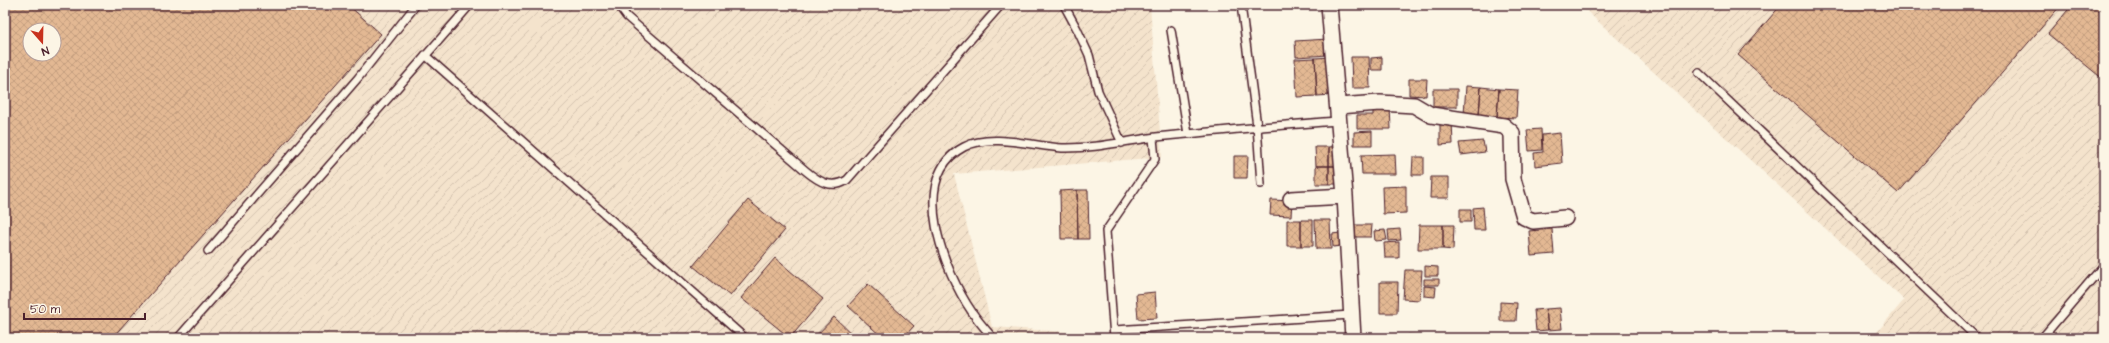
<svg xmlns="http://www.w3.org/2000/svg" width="2109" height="343" font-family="'Architects Daughter',sans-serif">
  <defs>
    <pattern id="industrial-furrows" width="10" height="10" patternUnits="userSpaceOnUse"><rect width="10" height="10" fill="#f4e3cc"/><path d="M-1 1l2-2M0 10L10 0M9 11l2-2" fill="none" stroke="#d3c2af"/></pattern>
    <pattern id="building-cross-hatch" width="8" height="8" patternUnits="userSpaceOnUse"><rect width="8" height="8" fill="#e3b893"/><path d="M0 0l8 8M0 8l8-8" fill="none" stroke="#c49e7f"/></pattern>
  </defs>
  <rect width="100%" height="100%" fill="#fcf5e5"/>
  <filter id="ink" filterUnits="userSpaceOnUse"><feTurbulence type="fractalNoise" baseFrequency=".025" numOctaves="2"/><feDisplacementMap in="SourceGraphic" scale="8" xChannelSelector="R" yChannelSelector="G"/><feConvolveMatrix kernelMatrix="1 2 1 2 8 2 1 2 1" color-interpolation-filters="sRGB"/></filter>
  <g filter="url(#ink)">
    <!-- industrial -->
    <path fill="url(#industrial-furrows)" fill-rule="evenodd" d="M5,5h1145l12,152 -208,17 38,153 89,6v5h-1076zM30,30h24v24h-24z
      M1580,5h524v333h-232l32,-38z"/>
    <!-- building -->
    <path fill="url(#building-cross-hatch)" stroke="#4a1f2b" fill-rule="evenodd" d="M5,5h343l33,29 -269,304h-107zM30,30h24v24h-24z
      M1781,5h280l-163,188 -160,-138z
      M2072,5h32v75l-56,-46z
      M1328,39l1,16 -33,2 -1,-16z
      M1331,57l2,38 -16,1 -2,-38z
      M1351,57h18l1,31h-18z
      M1382,57v13h-11v-12z
      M1315,58l2,38 -20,1 -2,-38z
      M1409,79h18l-1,17 -17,-1z
      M1466,86l15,1 -2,28 -15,-1z
      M1481,87l18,2 -2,28 -18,-2z
      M1433,89h24v18h-24z
      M1499,89l19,1 -2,28 -19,-1z
      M1373,106h17l1,23h-34v-14h16z
      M1452,122l1,22 -13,1v-22z
      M1541,129l1,21 -13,1 -2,-21z
      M1372,131v14h-18v-13z
      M1560,133l2,30 -27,3 -1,-13 9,-1 -1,-17z
      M1483,141l2,11 -24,3 -2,-12z
      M1340,146l1,20h-12v-19z
      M1315,147h14v19h-13z
      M1395,154l1,20h-34l-1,-19z
      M1234,156h14l-1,22h-13z
      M1413,157h11v18h-12z
      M1316,166h13v18h-13z
      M1329,166h12v18h-12z
      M1431,177h18v21h-19z
      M1406,186v27l-23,1 -1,-27z
      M1077,190h11l1,49h-11z
      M1077,190l1,49h-17l-1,-48z
      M748,200l37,30 -55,66 -37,-30z
      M1271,200l21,1 -1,15 -21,-1z
      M1483,207l2,23h-11l-1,-22z
      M1460,209h11v13h-11z
      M1287,220h14v26h-14z
      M1301,220h12v26h-12z
      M1315,220h15l1,29h-15z
      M1354,225h18l-1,12h-17z
      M1419,225h24v24h-25z
      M1443,225h11l-1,25 -10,-1z
      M1400,229l1,11 -12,1 -1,-11z
      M1552,229l2,25 -23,2 -2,-25z
      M1385,230l2,10 -12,1 -1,-10z
      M1340,233l1,13 -8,1 -1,-13z
      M1399,242v16h-14l-1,-15z
      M775,258l48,41 -33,39 -49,-40z
      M1425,266l13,1v9h-13z
      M1405,270h17l-2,30 -17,-1z
      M1424,279h15v6h-15z
      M1380,282h18l-1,31h-17z
      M868,284l46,42 -11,12h-20l-35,-32z
      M1424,286l12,1 -1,10 -11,-1z
      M1155,292l2,26 -19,1 -2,-25z
      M1500,302l17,1 -1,18h-16z
      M1560,308l2,21 -14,1 -2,-21z
      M1546,309l2,21 -12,1 -2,-21z
      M834,317l22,21h-42z
      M1297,334h15v4h-15z
      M1408,335l15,1v2h-16z"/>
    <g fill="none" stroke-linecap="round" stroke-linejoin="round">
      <defs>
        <path id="lane" d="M618,5l9,12 179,154c12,10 26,19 41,9l154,-175
          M1064,5l13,24 12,26 9,36 24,52
          M1241,5l16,121 4,58
          M1171,30l17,104
          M425,55l320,283
          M1699,73l278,265
          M208,251l150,-173 58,-73
          M1114,330l237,-15
          M178,338l292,-333
          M993,338c-7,-8 -15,-17 -21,-26 -27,-39 -66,-135 -8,-165 26,-14 70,-1 98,1 31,1 63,-7 94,-11 61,-6 122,-12 183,-16
          M1114,338l-8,-107 49,-72 -2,-21
          M2042,338l62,-73"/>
        <path id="street" d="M1329,5l16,191 8,142
          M1338,106l42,-3 34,2 17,10 73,11 8,7 1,46 11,38 9,4 32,-3
          M1291,199l54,-3"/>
      </defs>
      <!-- lane casing -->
      <use href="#lane" stroke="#4a1f2b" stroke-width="10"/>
      <!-- street casing -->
      <use href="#street" stroke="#4a1f2b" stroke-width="18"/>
      <!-- lane -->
      <use href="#lane" stroke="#fcf5e5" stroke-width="7"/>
      <!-- street -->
      <use href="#street" stroke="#fcf5e5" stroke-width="15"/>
    </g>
  </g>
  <!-- margin -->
  <rect width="2109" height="343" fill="none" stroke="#fcf5e5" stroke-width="20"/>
  <rect x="10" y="10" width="2089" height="323" fill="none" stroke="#4a1f2b" stroke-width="1.5" filter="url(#ink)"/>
  <!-- north arrow -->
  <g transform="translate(42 42) rotate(160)"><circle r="19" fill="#fcf5e5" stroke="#b59f9b"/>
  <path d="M0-3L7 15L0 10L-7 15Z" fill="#c8321e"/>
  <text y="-6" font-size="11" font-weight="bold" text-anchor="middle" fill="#4a1f2b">N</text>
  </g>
  <!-- scale -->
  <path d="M24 313v6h121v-6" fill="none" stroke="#4a1f2b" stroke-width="2"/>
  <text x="30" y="313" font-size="12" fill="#4a1f2b" stroke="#fcf5e5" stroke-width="3" paint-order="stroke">50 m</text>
</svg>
